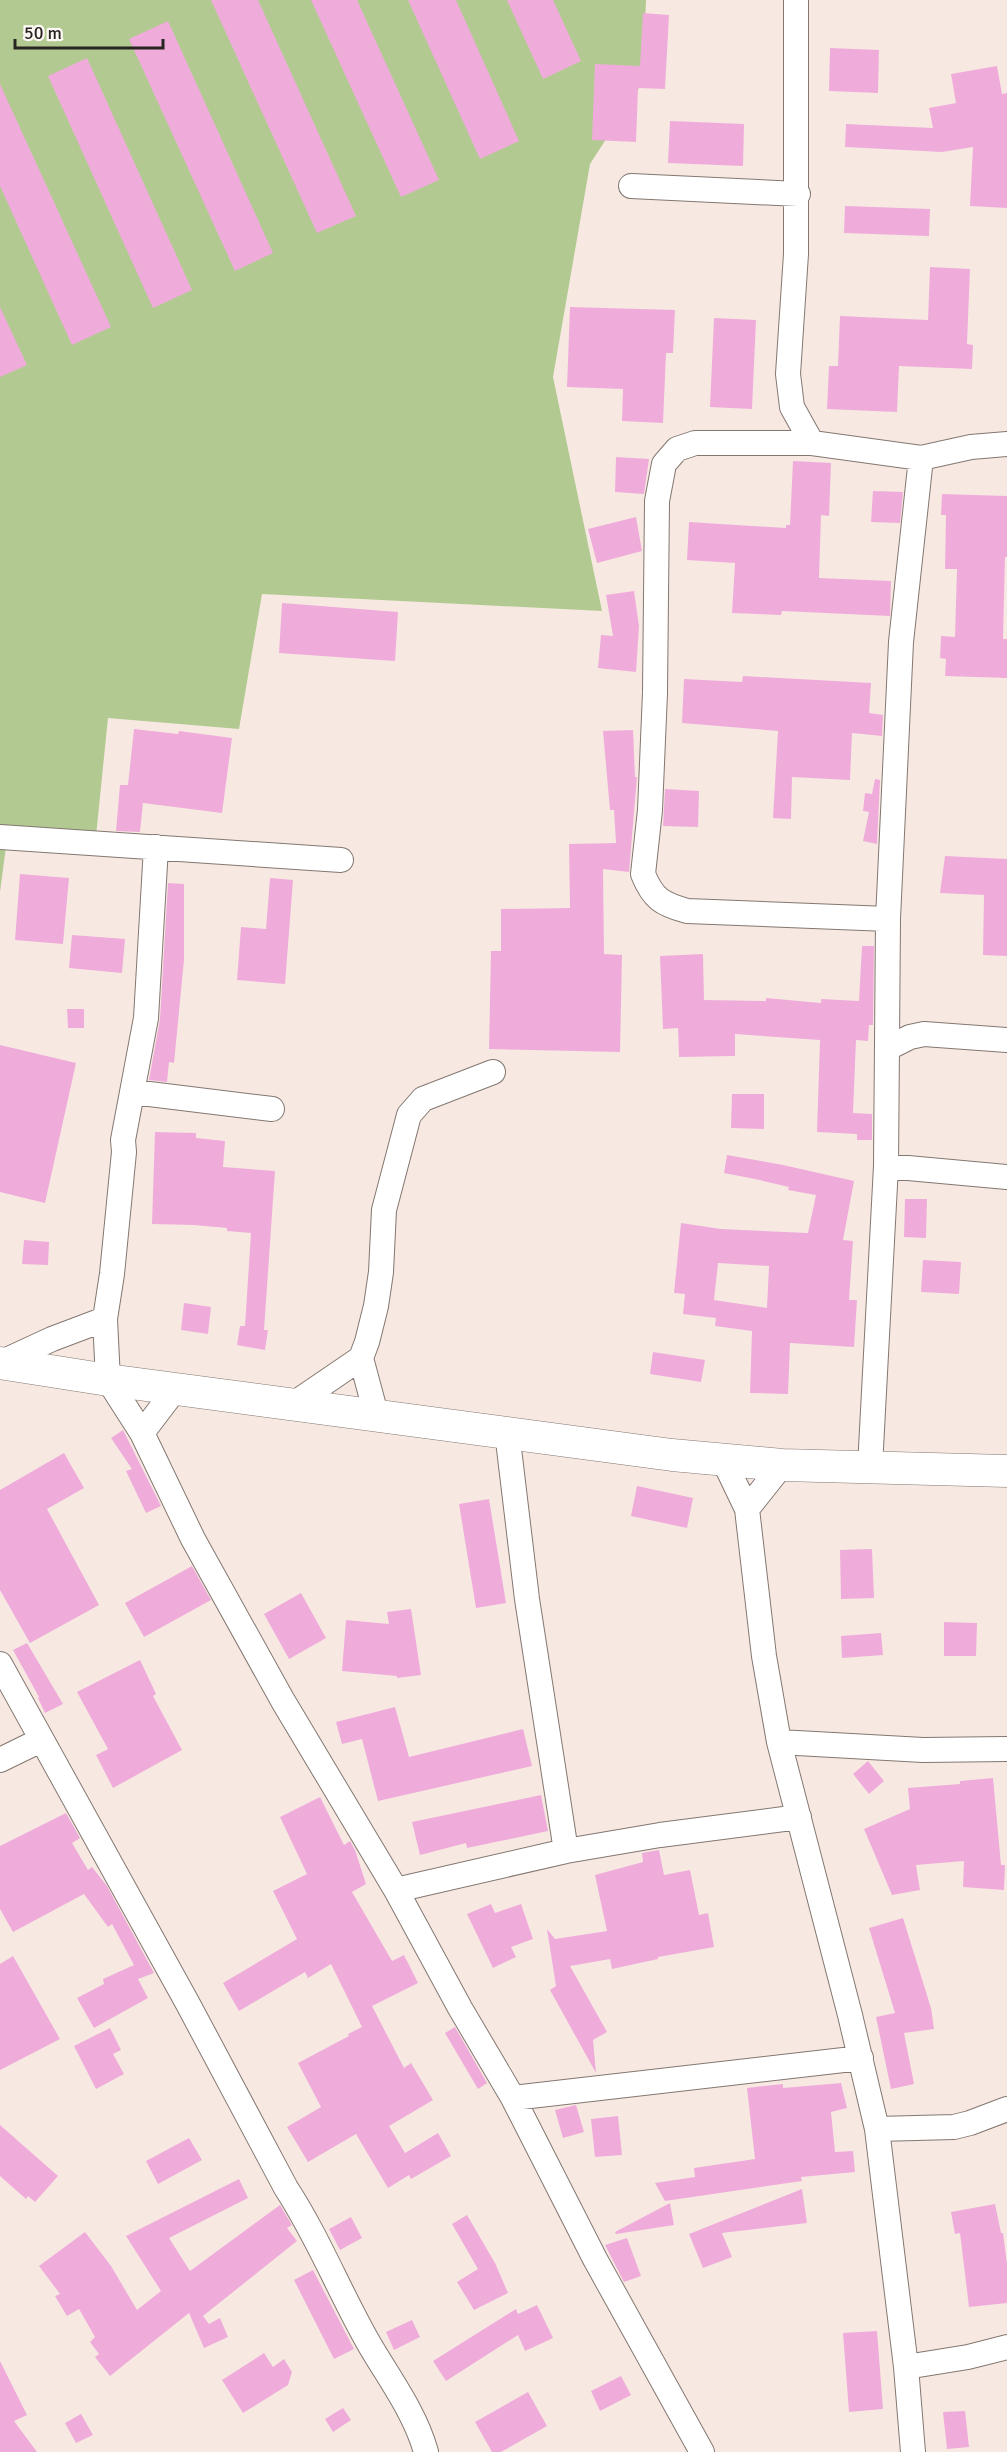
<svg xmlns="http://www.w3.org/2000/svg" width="1007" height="2452" font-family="Signika,sans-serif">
  <rect width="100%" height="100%" fill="#f7e9e2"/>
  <!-- green -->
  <path fill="#b2ca91" d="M0,0h646l-3,82 -53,82 -37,213 49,234 -340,-17 -23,135 -131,-11 -12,118 -89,3 -7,53z"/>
  <!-- building -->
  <path fill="#efacdb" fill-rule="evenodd" d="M211,0h47l98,216 -39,17z
    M311,0h46l82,180 -38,17z
    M408,0h48l63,141 -39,18z
    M507,0h46l28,61 -38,18z
    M643,13l26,2 -4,74 -27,-1 -2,54 -44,-2 3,-76 45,2z
    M168,21l105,232 -38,18 -106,-232z
    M830,48l49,2 -1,43 -49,-2z
    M87,58l105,232 -39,18 -105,-232z
    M997,66l5,28 5,-1v115l-37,-2 3,-59 -31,5 -97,-5 1,-23 87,4 -4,-20 27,-5 -5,-29z
    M0,84l111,243 -39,18 -72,-159z
    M670,121l74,3 -1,42 -75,-3z
    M845,206l85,3 -1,27 -85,-3z
    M930,267l40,2 -3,75 6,1 -1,24 -73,-3 -2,46 -70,-3 2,-43h9l2,-50 88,4z
    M0,307l27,58 -27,12z
    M570,307l105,3 -2,43h-7l-3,70 -41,-2 1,-32 -56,-2z
    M714,318l42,2 -4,89 -42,-2z
    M616,457l33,2 -5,35 -29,-2z
    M793,461l38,2 -2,53 -8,-1 -2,63 72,3 -1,35 -108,-5 -1,4 -49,-2 3,-50 -48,-3 2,-38 97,6v-3h4z
    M873,491l30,1 -3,31 -29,-1z
    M942,494l65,2v61h-2l-2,82h4v39l-62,-2 1,-17 -6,-1 1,-22 14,1 2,-68h-12l1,-54h-5z
    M636,517l6,34 -45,12 -9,-34z
    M634,591l5,35 -3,46 -38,-4 3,-33 12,1 -7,-41z
    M282,603l116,9 -3,49 -116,-8z
    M743,676l128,7 -2,30 14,2 -1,21 -30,-3 -2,47 -58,-3 -1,42 -18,-1 5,-87 -96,-8 2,-44 58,3z
    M134,729l44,5 1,-3 53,7 -10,75 -79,-10 -3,29 -24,-1 4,-46h8z
    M633,730l2,47h2l-8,95 -26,-3 1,85 18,1 -2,97 -131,-3 2,-98h10v-42l69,-1 -1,-64 47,-1 -2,-33h-4l-7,-79z
    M875,779l5,1 -3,64 -14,-3 6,-29 -6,-1 2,-18 7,1z
    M665,789l34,2 -1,36 -35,-1z
    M945,856l62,3v97l-24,-1 1,-60 -44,-2z
    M20,874l49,4 -6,66 -48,-4z
    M270,878l23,2 -8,104 -48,-4 4,-53 25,2z
    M168,883l16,1v76l-10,103 -5,-1 -2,20 -18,-2 11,-61z
    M72,935l53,4 -3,34 -53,-5z
    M862,946h12l-1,79h-4l-1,16 -12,-1 -3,73 19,1v26h-15v-6l-40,-2 3,-92 -85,-6v22l-56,1 -1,-29 -15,1 -3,-73 43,-2 1,46 62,1v-3l55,5v-4l38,2z
    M67,1009h17v19h-16z
    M0,1045l76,18 -31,140 -45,-11z
    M732,1094h32v35l-33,-1z
    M155,1132l41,1v5l29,3 -2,26 52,4 -11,159h4l-3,20 -28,-5 3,-19h5l6,-93 -24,-2v-3l-33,-3 -42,-1z
    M727,1155l56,10 71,16 -11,59 10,1 -4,59h8l-3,47 -64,-4 -2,51 -38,-1 2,-62 -37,-5 1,-8 -33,-4 2,-20 -11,-1 7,-70 40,6 87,4 8,-38 -28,-5 1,-3 -34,-8 -31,-6zM718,1263l51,3 -2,42 -53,-8z
    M905,1199h22l-1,39 -22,-1z
    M24,1240l25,2 -1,23 -26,-1z
    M923,1260l38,2 -2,32 -38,-2z
    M184,1303l27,4 -3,27 -27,-4z
    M653,1352l52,8 -4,22 -51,-8z
    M123,1430l38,76 -15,7 -20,-42 6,-2 -21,-31z
    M64,1453l20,35 -37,21 52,96 -69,38 -30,-53v-100z
    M637,1486l56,12 -6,30 -56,-12z
    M489,1499l17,104 -30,5 -17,-104z
    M872,1549l2,49 -33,1 -1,-49z
    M192,1566l19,34 -67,37 -19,-34z
    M301,1593l25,45 -37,21 -25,-45z
    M411,1609l10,66 -24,3v-2l-55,-5 4,-51 43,4 -2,-12z
    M944,1622l33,1 -1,33h-32z
    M881,1633l2,22 -41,3 -1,-22z
    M27,1643l36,61 -18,9 -7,-15 1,-1 -26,-47z
    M140,1660l16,34 -3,2 29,54 -69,38 -17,-33 12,-6 -31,-57z
    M395,1707l14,50 114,-28 9,37 -154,35 -16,-62 -20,5 -6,-22z
    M868,1761l16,20 -15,13 -16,-20z
    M993,1778l8,87h4l-1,25 -41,-3 1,-26 -48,4 4,25 -28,5 -28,-66 46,-20 -2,-21 52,-4v-3z
    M541,1795l7,36 -81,17 -1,-5 -46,12 -8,-33z
    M320,1797l24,48 6,-4 5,9 11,34 -14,8 40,69 12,-6 14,28 -46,23 32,62 7,-5 22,37 -44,26 16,27 33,-20 13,23 -40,23 -2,-4 -21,13 -32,-54 -48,28 -21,-35 34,-20 -23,-44 51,-27 -1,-2 14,-7 -31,-63 -23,14 -3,-6 -66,39 -16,-28 74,-44 -24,-48 34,-17 -27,-57z
    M66,1813l14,25 -8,5 16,27 4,-3 15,19 47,87 -16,6 10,19 -54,30 -17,-30 27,-14 -1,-5 31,-14 -22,-41 -4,3 -24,-33 -71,38 -13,-23v-63z
    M659,1850l5,25 26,-5 9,45 9,-2 6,34 -56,10v2l-46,10 -2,-10 -40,7 37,66 -14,8 3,33 -46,-83 6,-4 -9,-57 8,10 52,-8 -12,-56 48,-13 -1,-9z
    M491,1904l4,9 26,-9 12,35 -22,8 5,10 -23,11 -26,-54z
    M903,1918l28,90 3,21 -30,4 10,51 -23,5 -15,-72 19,-4 -26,-85z
    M13,1956l47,83 -60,31v-106z
    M455,2027l32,56 -9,6 -33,-56z
    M110,2028l11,22 -8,4 11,20 -28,15 -22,-43z
    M841,2083l6,25 -16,4 4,40 18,-1 2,21 -54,5 1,4 -137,20 -10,-18 40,-6 -1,-9 61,-9 -8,-71 36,-4v4z
    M576,2105l8,27 -21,6 -8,-28z
    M618,2116l4,39 -27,2 -4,-38z
    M0,2125l58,51 -23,26 -7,-6 -2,3 -26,-23z
    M189,2138l13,22 -44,24 -12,-23z
    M239,2179l9,19 -79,40 21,33 90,-66 12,20 -5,3 10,13 -94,75 6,8 11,-6 8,19 -24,11 -15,-35 -79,63 -15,-19 4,-3 -9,-12 5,-5 -16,-28 -12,7 -12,-20 5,-2 -21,-28 46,-34 26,34 26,44 24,-19 -35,-55z
    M802,2189l5,34 -85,10 10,24 -29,11 -14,-34z
    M670,2203l4,22 -58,9 -1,-2z
    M995,2204l6,29h2l4,31v39l-38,4 -9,-74 -5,1 -4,-22z
    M467,2215l28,48 13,30 -34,17 -17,-28 21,-13 -26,-45z
    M351,2217l11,21 -22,12 -11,-21z
    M627,2238l14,38 -17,6 -19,-37z
    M313,2270l41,79 -20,10 -40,-79z
    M537,2305l16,33 -28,13 -7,-16 -72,46 -13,-20 83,-52 2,5z
    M412,2320l8,17 -26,13 -8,-18z
    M877,2331l6,78 -34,3 -6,-79z
    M264,2353l9,14 11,-8 8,13 -4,13 -45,28 -21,-33z
    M0,2361l27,54 -13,6 23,31h-37z
    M621,2376l10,19 -31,16 -9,-20z
    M528,2392l19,34 -46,26h-9l-17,-30z
    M343,2408l8,12 -18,12 -8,-13z
    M965,2411l4,36 -22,2 -4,-37z
    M81,2414l12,21 -17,8 -11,-20z"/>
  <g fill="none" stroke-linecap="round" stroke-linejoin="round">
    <defs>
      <path id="minor" d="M796,0v254l-8,120 4,33 20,36
        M631,186l167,8
        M0,837l341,23
        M156,847l-10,171 -23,122 1,12 -12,122 -7,45 3,61 34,53 51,106 90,162 113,189 64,118 53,90 82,161 107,193
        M888,919l-201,-8c-25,-7 -34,-12 -44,-37l7,-64 5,-117 2,-192 7,-37 13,-15 18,-6h117l109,15 50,-11 36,-3
        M888,1048l22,-11 14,-3 83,6
        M133,1092l139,17
        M886,1166l121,11
        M361,1358l15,56
        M0,1363l52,-24 53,-20
        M295,1403l66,-45 6,-16 9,-36 5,-34 3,-62 25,-95 14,-16 70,-27
        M507,1432l20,167 39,252
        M142,1433l35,-46
        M723,1459l24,50 17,147 15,86 71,273 27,114 29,238 7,85
        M870,1467l16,-301 2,-247 13,-277 20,-184
        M747,1509l35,-44
        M0,1664l188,340 98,184c32,49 53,103 82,154 20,35 47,70 58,110
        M779,1742l144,8 84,-1
        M0,1760l41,-20
        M396,1890l170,-39 94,-16 139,-18
        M513,2098l348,-40
        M877,2129l77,-2 16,-4 37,-14
        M906,2367l62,-10 39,-10"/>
      <path id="major" d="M0,1363l108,17 564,75 110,10 225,6"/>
    </defs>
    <!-- minor casing -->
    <use href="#minor" stroke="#837771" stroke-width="26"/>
    <!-- major casing -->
    <use href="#major" stroke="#837771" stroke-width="33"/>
    <!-- minor -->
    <use href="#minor" stroke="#fff" stroke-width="24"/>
    <!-- major -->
    <use href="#major" stroke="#fff" stroke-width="32"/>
  </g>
  <!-- scale -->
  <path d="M15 39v9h148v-9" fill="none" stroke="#282421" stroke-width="3"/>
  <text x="24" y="39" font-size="18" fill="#282421" stroke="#fef9f6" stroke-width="4.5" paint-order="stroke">50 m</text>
</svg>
